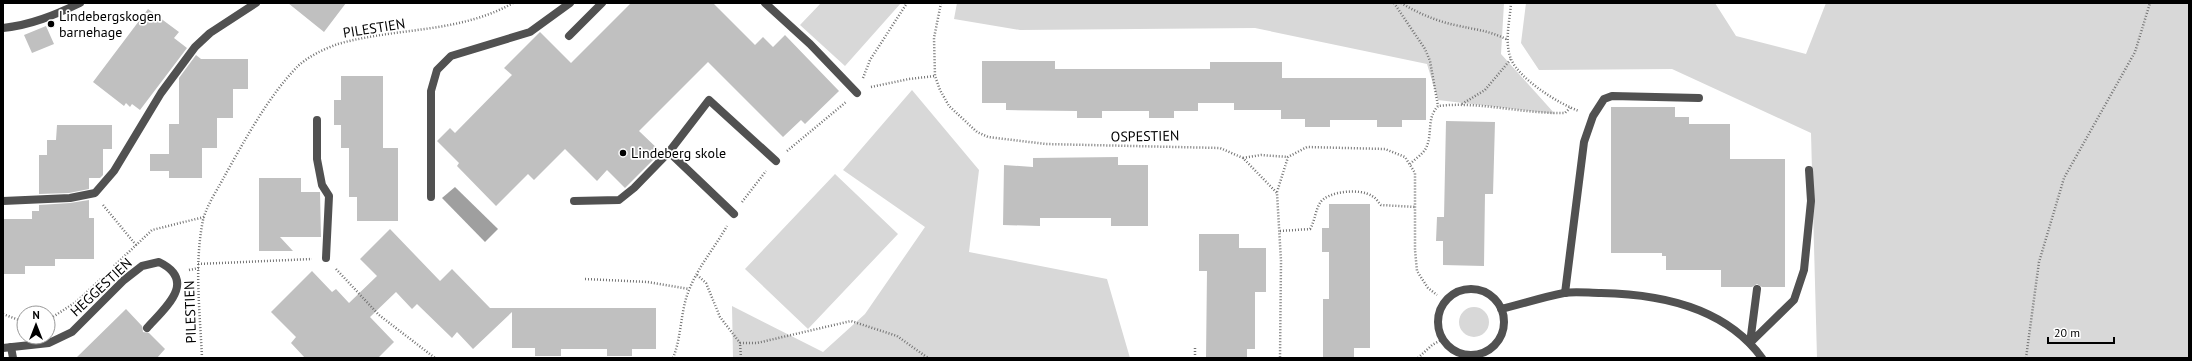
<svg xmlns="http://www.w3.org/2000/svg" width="2192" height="361" font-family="'PT Sans',sans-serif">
  <rect width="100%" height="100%" fill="#fff"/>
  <!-- green -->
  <path fill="#d8d8d8" d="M821,3h80l-56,63 -45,-41z
    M957,3h547l-3,51 54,60 -117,-14 -11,-36 -172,-36 -235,2 -66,-11z
    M1526,3h189l21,33 70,18 20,-51h363v355h-372l-6,-225 -139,-64 -133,1 -18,-27z
    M912,90l67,80 -10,82 138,27 23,79h-397l-1,-52 91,46 42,-38 60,-87 -82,-57z
    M835,174l63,60 -90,95 -63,-60z
    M1459 322a15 15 0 1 1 30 0a15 15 0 1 1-30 0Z"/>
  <!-- water -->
  <path fill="#9f9f9f" d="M455,187l43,42 -13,13 -43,-44z"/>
  <!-- building -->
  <path fill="#c0c0c0" d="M288,3h58l-22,29z
    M631,3h82l42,42 8,-8 10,10 12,-12 54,56 -34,33 -4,-4 -18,17 -75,-75 -69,69 22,21 -36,36 -18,-18 -10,11 -32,-32 -31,31 -6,-6 -32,32 -39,-40 2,-3 -22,-22 13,-13 5,5 57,-58 -8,-7 36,-36 31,31z
    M148,9l31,23 -5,6 13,10 -47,62 -8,-6 -2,3 -4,-4 -2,3 -31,-24z
    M46,26l8,18 -22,9 -8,-18z
    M196,55l5,4h47v30h-15v29h-16v30h-15v30h-33v-7h-19v-17h19v-30h10v-46z
    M982,61h73v8h155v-7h72v16h144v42h-24v7h-25v-7h-47v7h-25v-8h-24v-9h-47v-7h-36v8h-24v7h-25v-7h-47v7h-25v-7l-71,-1v-7h-24z
    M341,76h42v72h15v73h-41v-24h-8v-49h-8v-23h-7v-25h7z
    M1611,107h64v10h14v7h41v35h55v128h-23l-5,-3 -5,3h-31v-17h-55v-14h-4v-3h-51z
    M1446,121l49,1 -2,72h-8l-1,72 -41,-1v-24h-7l1,-24h7z
    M57,125h55v24h-9v26l-3,3h-11v11l-20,4 -30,1v-39h8v-15h9z
    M1118,157v8h30v61h-37v-8h-71v8l-37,-1 1,-60 29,2v-9z
    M259,178h42v14h19l1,45h-41l13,14h-34z
    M89,200v18h5v41h-39v7h-30v8h-22v-55h29v-8h7v-6l31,-2z
    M1329,204h41v144h-16v10h-31v-59h6v-47h-7v-24h7z
    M390,229l50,52 12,-12 38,39h166v41h-24v7h-25v-7h-46v7h-26v-8h-23v-36l-39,37 -16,-17 -5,6 -35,-34 -5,5 -16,-17 -26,25 24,25 -16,16h-73l-14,-15 5,-6 -25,-25 41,-41 20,21 4,-3 13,14 28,-27 -17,-17z
    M1199,234h40v14h27v44h-11v57h-8v9h-41l1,-87h-8z
    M126,309l16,17 1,6 6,1 16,16 -8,9h-81z"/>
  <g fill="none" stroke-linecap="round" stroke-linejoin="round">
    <!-- path -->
    <path stroke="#737373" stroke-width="2.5" stroke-dasharray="1 2" stroke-linecap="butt" d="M941,3l-7,35 1,38 5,14 9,16 28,26 11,5 58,7 174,4 23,10 34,35 4,68 -1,97
      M1394,3l31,46 5,12 8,45
      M1401,3c17,10 35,18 54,22 21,5 33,5 53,15
      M1511,3c-1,17 -7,39 0,56 8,20 48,45 68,52
      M863,78l7,-18 37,-57
      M871,87l38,-8 26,-3
      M1462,104l23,-14 26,-31
      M787,151l59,-49
      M1243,158l18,-3 27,2
      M1410,164c5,-5 13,-10 16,-16 7,-14 0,-29 12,-42 42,-5 84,8 127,7l5,-5
      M1277,192l11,-35 19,-10 78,2 20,8 10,16v77l2,21 11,17 9,7
      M742,202l24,-31
      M103,205l33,40
      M1280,231l30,-2c5,-8 5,-18 10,-26 7,-12 41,-15 52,-7 4,2 6,6 9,9l35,2
      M198,264l114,-5
      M114,266l38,-36 52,-13
      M336,269l43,46 56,43
      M189,270l10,-2
      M697,275l9,8 14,34 20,26
      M585,279l63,3 41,7
      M3,314l21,8
      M48,320l28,-18 25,-23
      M1195,348v10
      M202,358c-2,-46 -8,-94 1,-138 4,-15 13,-28 20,-41 20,-36 46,-84 75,-113 11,-10 26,-17 40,-22 58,-17 120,-10 175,-41
      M673,358c9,-22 7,-46 16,-68 9,-23 26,-43 38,-64
      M741,358l-1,-15h17l94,-22 46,15 31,22
      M1418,358l14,-13 11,-6
      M2026,358l13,-96 25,-84 71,-126 15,-49"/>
    <!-- service -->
    <path stroke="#515151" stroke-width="8" d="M765,3l45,41 47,49
      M3,28c28,-3 52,-13 77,-25
      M569,36l33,-33
      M317,120v39l5,26 7,11 -3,62
      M669,152l40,-52 67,61
      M431,197v-106l6,-21 14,-14 79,-24 40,-29
      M3,201l67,-3 25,-5 19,-22 47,-78 34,-46 15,-14 46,-30
      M574,201l45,-1 15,-12 35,-36 65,62
      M1565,293l19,-151 9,-26 11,-17 8,-3 87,2
      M1750,343l44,-43 10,-30 7,-69 -2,-31
      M1750,343l7,-54
      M11,347l2,11"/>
    <!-- minor -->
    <path stroke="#515151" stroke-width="8" d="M3,348l46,-5 23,-11 52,-52 18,-14 17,-4c39,19 6,46 -12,66"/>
    <!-- tertiary -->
    <path stroke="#515151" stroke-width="8" d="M1438 322a33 33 0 1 1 66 0a33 33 0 1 1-66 0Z
      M1501,309c21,-5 42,-12 63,-16 11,-2 25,0 37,0 59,1 124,14 161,65"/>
  </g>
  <!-- markers -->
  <g fill="#000" stroke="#fff" stroke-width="1.5">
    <circle cx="51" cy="24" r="4"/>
    <circle cx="623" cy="153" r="4"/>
  </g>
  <g text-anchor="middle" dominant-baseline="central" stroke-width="3.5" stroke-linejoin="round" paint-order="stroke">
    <!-- poi labels -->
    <g font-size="14" fill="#000" stroke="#fff" text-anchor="start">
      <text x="59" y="16">Lindebergskogen<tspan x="59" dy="16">barnehage</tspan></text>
      <text x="631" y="153">Lindeberg skole</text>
    </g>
    <!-- street labels -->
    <g font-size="14" fill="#000" stroke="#fff">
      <text transform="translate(374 28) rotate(-9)">PILESTIEN</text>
      <text transform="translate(1145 136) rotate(-1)">OSPESTIEN</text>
      <text transform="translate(101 287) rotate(-43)">HEGGESTIEN</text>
      <text transform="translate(190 312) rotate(-92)">PILESTIEN</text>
    </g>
  </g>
  <!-- border -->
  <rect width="2192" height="361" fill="none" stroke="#000000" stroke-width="8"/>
  <!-- north arrow -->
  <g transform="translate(36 325)"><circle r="19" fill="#ffffff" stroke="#999999"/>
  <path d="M0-3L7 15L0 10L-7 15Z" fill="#000000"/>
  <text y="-6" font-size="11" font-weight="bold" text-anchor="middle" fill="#000000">N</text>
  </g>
  <!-- scale -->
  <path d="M2048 337v6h66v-6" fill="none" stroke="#000000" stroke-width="2"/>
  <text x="2054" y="337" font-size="12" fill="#000000" stroke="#ffffff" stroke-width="3" paint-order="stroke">20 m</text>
</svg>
